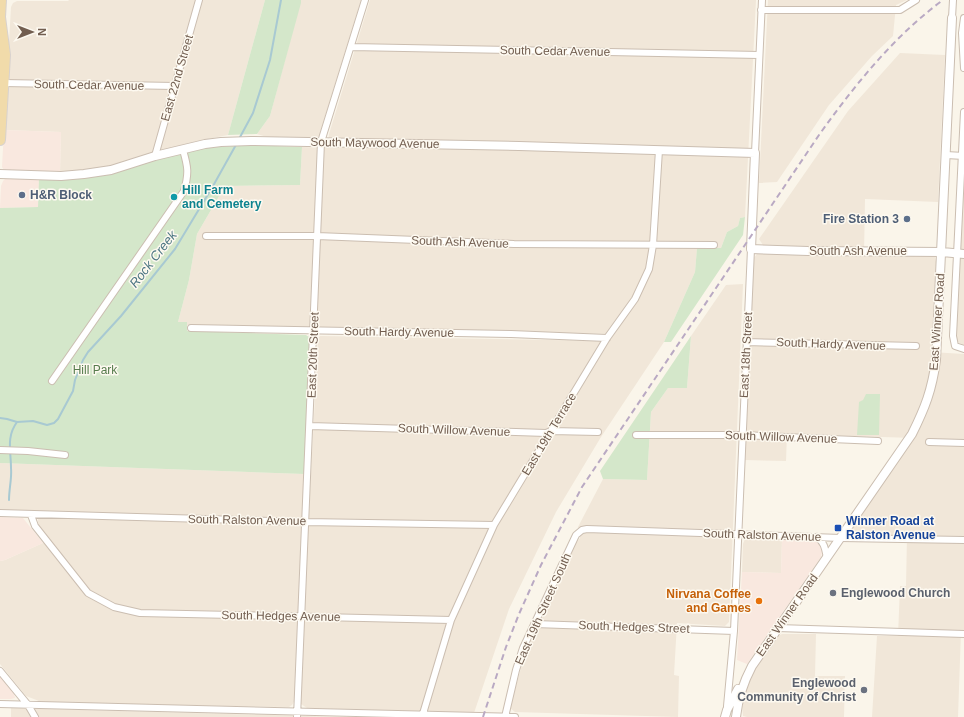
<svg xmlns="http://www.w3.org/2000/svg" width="964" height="717" font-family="Helvetica,sans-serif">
  <rect width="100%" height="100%" fill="#faf5ea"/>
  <!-- residential -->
  <path fill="#f1e7d9" d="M69,0h196l-37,135 -31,6 -95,27 -42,4 1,-40 -57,-2 7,-123 2,-4 4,-2h51z
    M301,0h60l-42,136 -4,3 -48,-2 -10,-3 13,-18z
    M370,0h386l-11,217 -5,1 -2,8 -11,6 -6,16h-24l-2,24 -31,70 -63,95 -45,75 -47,97 -35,104 -167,-5 -6,-4 3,-94 14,-272 2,-2h3l286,5 5,-7 -427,-9 -1,-3h-8l11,-42 8,-46 28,-48 75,-1 2,-38 25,1 2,-14z
    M768,0h139l-11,5 -3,31 -21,20 -43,49 -52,77 -18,1z
    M900,53l45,2 -7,147 -73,-3 -1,56 67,1 4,1 1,5 -5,90 33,2v277h-3l-3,86h-86l5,-81h21l2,-50h6l1,-50 -52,-1 -3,-1 -1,-4 63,-92 -127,-4 -1,27 -41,-1 9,-202 9,-13 -4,-6 89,-128z
    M964,180v165l-6,-3 -2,-5z
    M743,284l-14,338 -4,4 -48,-3 -3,52 5,1 -1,41 -163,-5 -5,-4 16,-58 46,-101 8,-11 -2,-11 25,-48 44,1 4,-68 17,-24h19l4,-52 35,-51z
    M0,463l304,11 -9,226 -3,5 -3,2 -239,-4 -11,-2 -13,-5 -26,-32v-103l5,-1 38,-17 7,-2 -10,-13 -2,-6v-11h-38z
    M748,538l34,1 -1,34 -39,-1 1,-28 2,-5z
    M782,634h34l-1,42h30l-1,41h-97l-4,-1 -1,-10 6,-23 7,-15 23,-32z
    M11,708l332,9h-332z"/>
  <!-- commercial -->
  <path fill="#f9e8df" d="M4,130l57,2 -1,40 -56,-2 -2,-3z
    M39,178l-1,29 -38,1 1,-22 2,-5 2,-2z
    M0,517l23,1 20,25 -38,17 -5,1z
    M782,539l28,1 7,2 4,4 1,5 -1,6 -74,107 -10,-4 5,-88 39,1z
    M0,676l14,18 1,4 -4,1h-11z"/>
  <!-- green -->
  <path fill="#d4e7ca" d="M265,0h36v3l-31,113 -13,18 -29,1z
    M248,145l54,2 -2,38 -75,1 -28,48 -8,46 -11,42h9v9l119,4 3,2 1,4 -6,133 -304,-11v-255l38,-1 1,-29 83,-8 52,-15 31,-7z
    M745,217l-2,18 -72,107h-7l31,-70 2,-24h24l6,-16 11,-6 2,-8z
    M691,336l-4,52h-19l-17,24 -4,68 -44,-1 -3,-8z
    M866,394h14l-1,41h-22l2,-33 4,-2z"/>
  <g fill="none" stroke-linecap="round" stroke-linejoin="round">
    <!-- stream -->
    <path stroke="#a8c9d2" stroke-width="2" d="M239,139l14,-26 17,-53 11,-60
      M0,418l7,1 10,3 16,-1 14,4 7,-2 4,-4 15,-28 2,-11 8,-20 5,-8 33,-36 54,-67 38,-63 24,-43
      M9,500c0,-11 3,-22 2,-32 0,-17 -5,-31 6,-46"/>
    <defs>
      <path id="minor" d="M761,10h139l16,-10
        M952,18l1,-18
        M964,18l-2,15 2,35
        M351,47l408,8
        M3,83l172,3
        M964,112l-11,224 2,10 9,3
        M755,153l7,-153
        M946,155l18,1
        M155,156l44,-156
        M206,236h111l197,8 200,1
        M191,328l320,6 96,4
        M746,342l170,4
        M52,381l132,-190c5,-18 4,-24 -1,-41
        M310,426l236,7 5,-2 47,1
        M636,435h106l136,6
        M929,442l35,1
        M0,450l28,1 37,4
        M0,513l305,9 189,3
        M31,515l4,11 53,67 26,14 26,6 311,7
        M817,537c8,6 8,12 10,21
        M535,624l199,7
        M778,628l186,6
        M0,671l28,34 7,12
        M0,704l515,13
        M727,706l7,-75 17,-382
        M297,717l24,-575 44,-142
        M422,717l29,-97 43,-95 113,-187 28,-39 14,-30 4,-24 6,-95
        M505,717l11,-47 7,-22 53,-113 6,-5 5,-1 254,9 123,2"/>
      <path id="tertiary" d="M0,174l61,2 23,-2 27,-4 44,-14 50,-12 16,-2 30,-1 268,5 236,7 -4,96 57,2 134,1 22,2
        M725,717l2,-7 11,-21
        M736,717c2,-19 7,-34 16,-51l160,-232c13,-26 20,-44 24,-74l16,-342"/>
      <path id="primary" d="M0,17l1,-17
        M0,140l5,-85 -5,-38"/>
    </defs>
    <!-- minor casing -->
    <use href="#minor" stroke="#cbbeb1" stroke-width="8"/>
    <!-- tertiary casing -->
    <use href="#tertiary" stroke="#cbbeb1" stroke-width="10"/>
    <!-- primary casing -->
    <use href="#primary" stroke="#d8d2ce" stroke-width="12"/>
    <!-- minor -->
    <use href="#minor" stroke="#fff" stroke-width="6"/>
    <!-- tertiary -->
    <use href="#tertiary" stroke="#fff" stroke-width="8"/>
    <!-- primary -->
    <use href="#primary" stroke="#f1dbaa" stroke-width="10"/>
    <!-- rail -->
    <path stroke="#b9a9c3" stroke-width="2" stroke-dasharray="6 4" stroke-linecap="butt" d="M483,717l23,-70 13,-33 22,-49 41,-78 237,-352c35,-49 75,-99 124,-135"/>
  </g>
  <!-- markers -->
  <g fill="#5c6f8a" stroke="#fdf9f0" stroke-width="1.5">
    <circle cx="22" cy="195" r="4"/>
    <circle cx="907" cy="219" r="4"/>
  </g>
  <circle fill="#0f9aa8" stroke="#fdf9f0" stroke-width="1.5" cx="174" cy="197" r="4"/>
  <rect fill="#1a4fb4" stroke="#fdf9f0" stroke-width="1.5" x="834" y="524" width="8" height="8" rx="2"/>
  <g fill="#6b7280" stroke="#fdf9f0" stroke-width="1.5">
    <circle cx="833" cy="593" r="4"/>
    <circle cx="864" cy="690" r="4"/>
  </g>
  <circle fill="#e8710a" stroke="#fdf9f0" stroke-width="1.5" cx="759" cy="601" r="4"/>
  <g text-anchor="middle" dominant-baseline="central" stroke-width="3" stroke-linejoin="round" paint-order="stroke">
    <!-- street labels -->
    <g font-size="12" fill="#725e50" stroke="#fdf9f0">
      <text transform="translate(555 51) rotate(1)">South Cedar Avenue</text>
      <text transform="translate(177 78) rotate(-74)">East 22nd Street</text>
      <text transform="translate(89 85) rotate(1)">South Cedar Avenue</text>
      <text transform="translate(375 143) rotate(1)">South Maywood Avenue</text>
      <text transform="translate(460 242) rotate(2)">South Ash Avenue</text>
      <text x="858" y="251">South Ash Avenue</text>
      <text transform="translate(937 322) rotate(-86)">East Winner Road</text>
      <text transform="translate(399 332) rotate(1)">South Hardy Avenue</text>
      <text transform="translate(831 344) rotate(2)">South Hardy Avenue</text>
      <text transform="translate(313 355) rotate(-88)">East 20th Street</text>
      <text transform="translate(746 355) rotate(-87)">East 18th Street</text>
      <text transform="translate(454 430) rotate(2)">South Willow Avenue</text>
      <text transform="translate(549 434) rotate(-59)">East 19th Terrace</text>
      <text transform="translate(781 437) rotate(2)">South Willow Avenue</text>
      <text transform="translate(247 520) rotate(1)">South Ralston Avenue</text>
      <text transform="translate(762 535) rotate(2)">South Ralston Avenue</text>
      <text transform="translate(543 609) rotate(-66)">East 19th Street South</text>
      <text transform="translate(787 615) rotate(-55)">East Winner Road</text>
      <text transform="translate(281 616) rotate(1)">South Hedges Avenue</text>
      <text transform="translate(634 627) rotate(2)">South Hedges Street</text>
    </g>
    <!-- culture labels -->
    <g font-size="12" font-weight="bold" fill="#0d838f" stroke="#fdf9f0" text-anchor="start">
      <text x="182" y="190">Hill Farm<tspan x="182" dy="14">and Cemetery</tspan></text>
    </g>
    <!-- service labels -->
    <g font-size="12" font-weight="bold" fill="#4e5e75" stroke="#fdf9f0" text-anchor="start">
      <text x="30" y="195">H&amp;R Block</text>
      <text x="899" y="219" text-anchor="end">Fire Station 3</text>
    </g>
    <!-- park labels -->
    <g font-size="12" fill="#577c4d" stroke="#fdf9f0">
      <text x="95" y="370">Hill Park</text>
    </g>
    <!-- transit labels -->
    <g font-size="12" font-weight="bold" fill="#164399" stroke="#fdf9f0" text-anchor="start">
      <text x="846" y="521">Winner Road at<tspan x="846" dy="14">Ralston Avenue</tspan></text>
    </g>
    <!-- worship labels -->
    <g font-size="12" font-weight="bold" fill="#5b616d" stroke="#fdf9f0" text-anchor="start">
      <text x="841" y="593">Englewood Church</text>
      <text x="856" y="683" text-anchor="end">Englewood<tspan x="856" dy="14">Community of Christ</tspan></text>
    </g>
    <!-- food labels -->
    <g font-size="12" font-weight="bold" fill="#c56008" stroke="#fdf9f0" text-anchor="end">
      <text x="751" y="594">Nirvana Coffee<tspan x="751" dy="14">and Games</tspan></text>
    </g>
    <!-- water labels -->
    <g font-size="13" font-style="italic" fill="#4c7683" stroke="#fdf9f0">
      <text transform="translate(153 259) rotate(-52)">Rock Creek</text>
    </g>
  </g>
  <!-- north arrow -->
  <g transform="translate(32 32) rotate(90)" stroke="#fdf9f0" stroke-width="3" paint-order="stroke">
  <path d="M0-3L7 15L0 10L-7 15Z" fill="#725e50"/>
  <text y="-6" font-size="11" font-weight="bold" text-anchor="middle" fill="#725e50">N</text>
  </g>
</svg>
